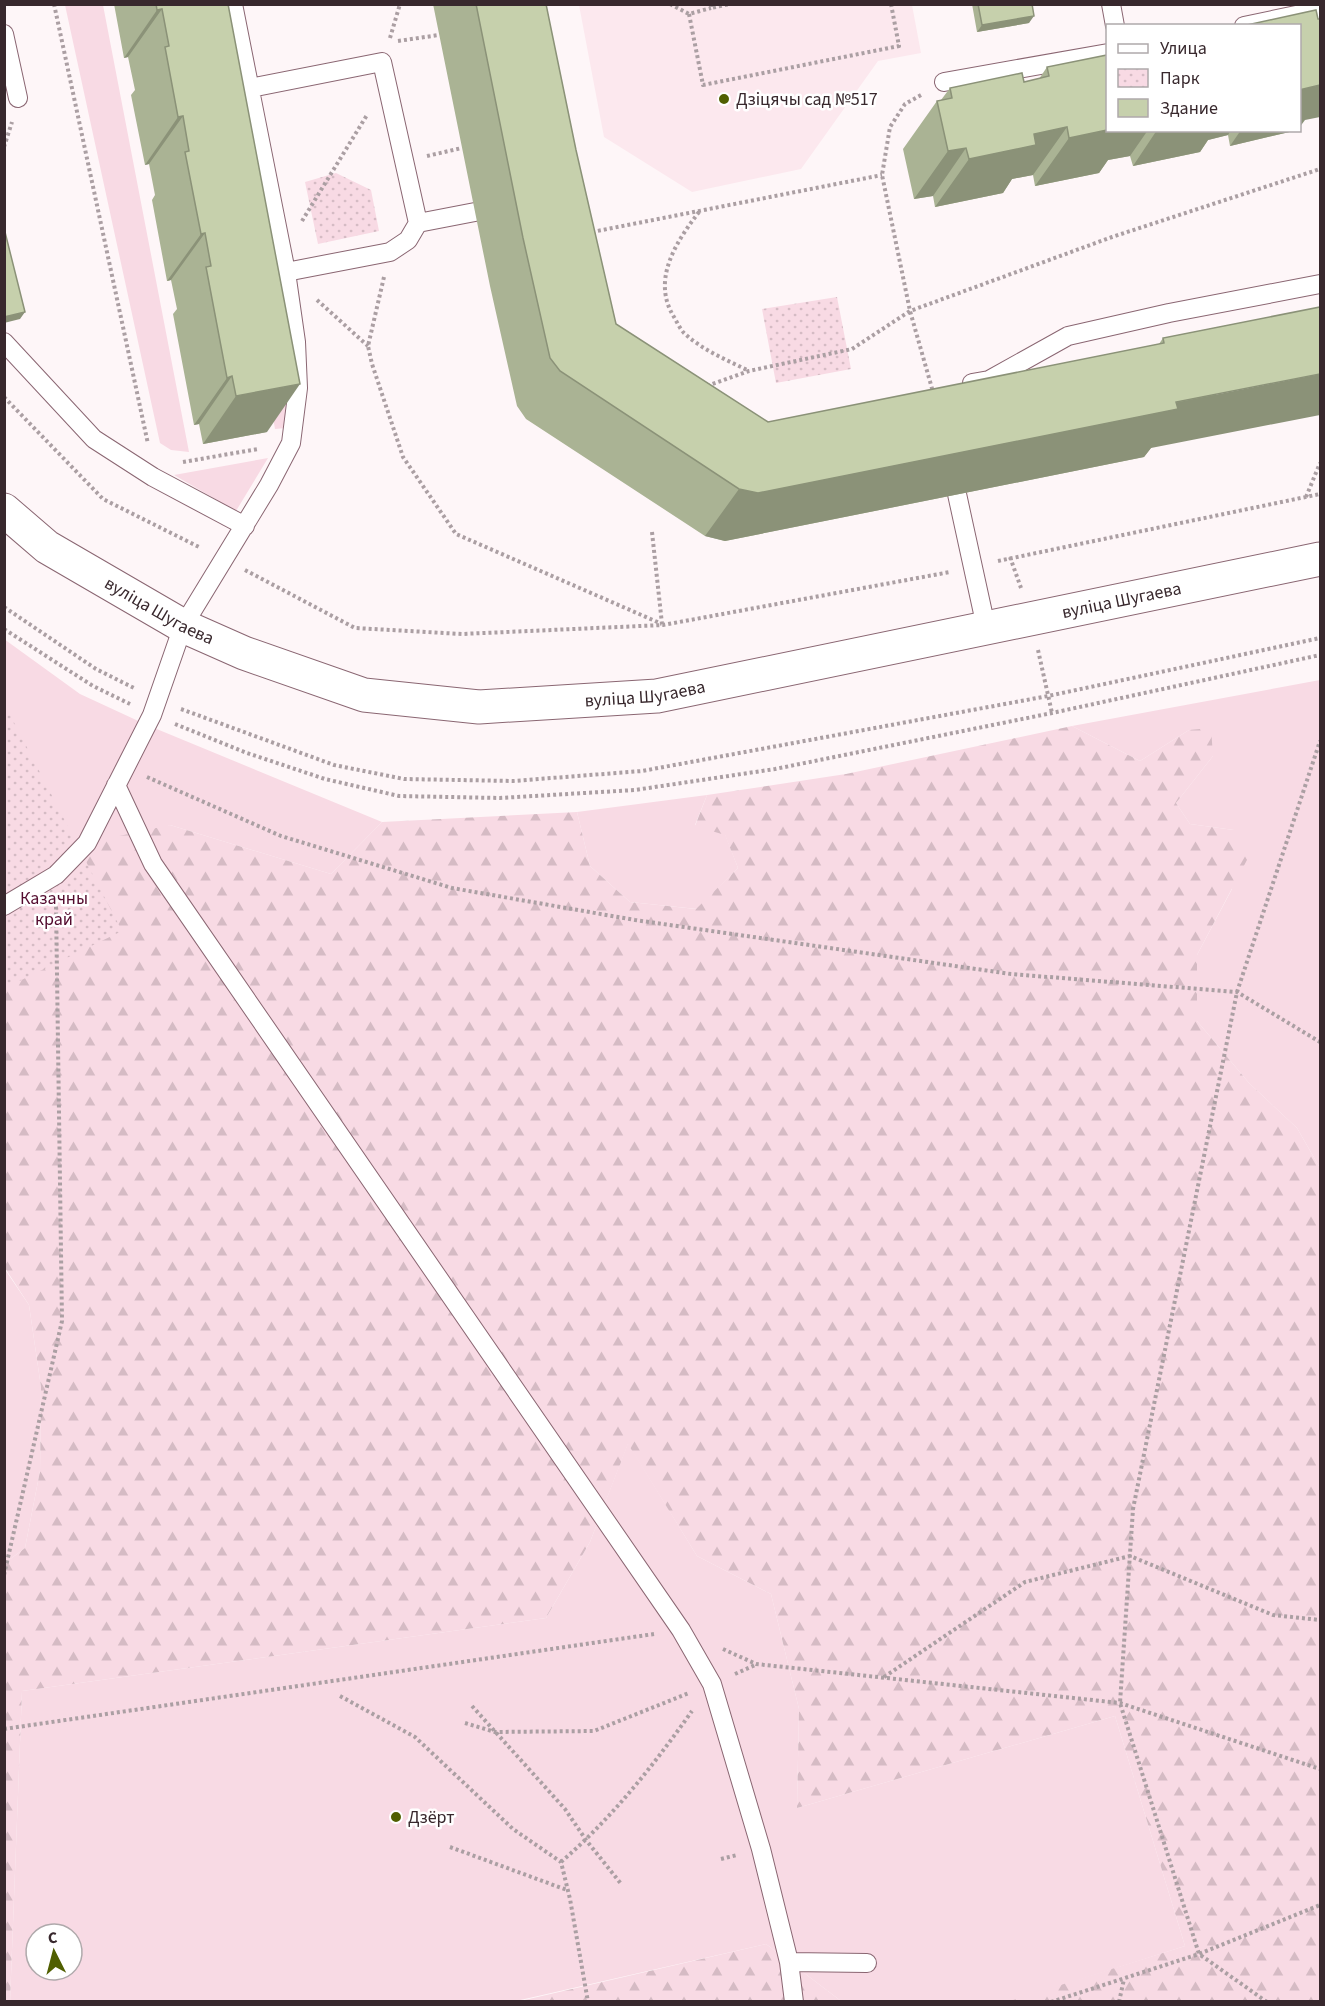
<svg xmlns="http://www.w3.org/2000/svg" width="1325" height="2006" font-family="'Source Sans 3',sans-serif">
  <defs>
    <pattern id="forest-firs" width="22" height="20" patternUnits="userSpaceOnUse" patternTransform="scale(1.5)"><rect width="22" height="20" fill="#f8dae4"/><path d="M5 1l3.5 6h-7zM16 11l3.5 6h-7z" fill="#d5bbc4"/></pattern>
    <pattern id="park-dots" width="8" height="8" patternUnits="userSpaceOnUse" patternTransform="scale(1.5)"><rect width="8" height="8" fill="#f8dae4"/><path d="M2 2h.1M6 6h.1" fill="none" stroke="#d5bbc4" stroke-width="1.8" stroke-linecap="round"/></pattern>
  </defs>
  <rect width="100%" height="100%" fill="#fef6f8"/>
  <!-- built -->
  <path fill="#fce8ee" d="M579,5h333l9,48 -43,8 -77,108 -109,23 -88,-55z"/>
  <!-- grass -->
  <path fill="#f8dae4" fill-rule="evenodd" d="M65,5h38l86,447 -18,-2 -11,-7z
    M264,364l23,28 -1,36 -11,1z
    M268,458l-32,53 -62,-36z
    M4,639l76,55 67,31 235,97 -51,52 -161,-49 -165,73z
    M1320,680v488l-23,-40 -48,-45 -52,-62v-66l35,-66 2,-59 -44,-6 -14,-21 37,-47 -24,-26 -49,31 -68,-35z
    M707,795l-12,30 30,9 13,34 -41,41 -67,-7 -40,-36 -13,-54z
    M4,1268l25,37 12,82 -1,84 -15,77 -20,15z
    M628,1443l69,113 74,38 28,115 -2,99 318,-92 70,230 -175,56 -169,-1 -75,-57 -250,57 -506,1 12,-311 524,-73 44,-76zM36,1934h36v36h-36z"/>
  <!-- forest -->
  <path fill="url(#forest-firs)" d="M1072,726l68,35 49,-31 22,-2 2,28 -37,47 14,21 44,6 14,28 -51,97v66l52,62 48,45 23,40v833h-310l175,-55 -70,-230 -318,92 2,-99 -28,-115 -74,-38 -69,-112 -38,98 -44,76 -524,73 -12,310h-5v-438l20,-15 15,-77 1,-84 -12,-82 -24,-37 -1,-370 83,-55 83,-18 161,49 51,-52 195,-10 13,54 40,36 66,7 42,-41 -13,-33 -30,-9 12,-31 139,-21z
    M766,1944l75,57 -325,1z"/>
  <!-- park -->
  <path fill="url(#park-dots)" d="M336,173l35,17 8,41 -61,13 -13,-62z
    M837,297l14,72 -75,14 -14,-74z
    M5,705l117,226 -117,57z"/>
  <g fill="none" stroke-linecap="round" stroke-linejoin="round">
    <defs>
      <path id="lane" d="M1111,4l4,22
        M1244,26l76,-16
        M4,34l14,64
        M944,82l164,-29
        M250,88l132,-26 36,161 -10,17 -18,12 -104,20
        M418,223l57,-11
        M4,342l90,97 59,38 92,49
        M972,383l17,-3 79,-44 101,-23 151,-29
        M957,494l29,133
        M116,785l37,79 528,766 31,54 49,165 28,113 5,40
        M4,906l52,-31 31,-32 65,-128 31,-89 86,-141 22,-42 7,-55 -2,-46 -10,-70 -53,-268
        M789,1962l78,1"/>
      <g id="street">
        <path id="s1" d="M4,510l43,37 136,79 61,27 120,42 115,12 178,-11 663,-137"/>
      </g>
    </defs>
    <!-- lane casing -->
    <use href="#lane" stroke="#8a6672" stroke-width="20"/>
    <!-- street casing -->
    <use href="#street" stroke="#8a6672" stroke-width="35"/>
    <!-- path -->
    <path stroke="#ab9fa3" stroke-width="4" stroke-dasharray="3 3" stroke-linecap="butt" d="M54,4l94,440
      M670,4l19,10 22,-6
      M711,4v4l19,-4
      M689,14l14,71 196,-39 -8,-42
      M390,38l10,-34
      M398,41l41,-6
      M921,95l-16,9 -15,23 -8,48 28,136 23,81
      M4,147l8,-25
      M427,156l35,-8
      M699,212c-23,30 -48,68 -25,105 3,5 6,12 10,16 18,17 43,27 65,38
      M302,221l65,-106
      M592,232l290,-57
      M384,277l-16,69 4,18 31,93 53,77 206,90
      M317,300l51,46
      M707,386l42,-15 103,-22 58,-38 202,-74 208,-68
      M4,397l99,102 98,49
      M183,462l75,-13
      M1306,497l14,-34
      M652,532l10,92
      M1010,557l11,31
      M998,561l322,-67
      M245,570l110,58 107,6 201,-9 287,-53
      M4,607l92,62 40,20
      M4,629l89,57 37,18
      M1038,650l14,63
      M181,709l153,56 70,14 109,2 129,-10 406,-75 272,-58
      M175,724l72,29 78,26 74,17 101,2 135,-8 140,-21 277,-56 268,-58
      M147,777l134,59 171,52 183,32 376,54 226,18 83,50
      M4,1575l58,-254 -6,-416
      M723,1649l33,15 364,39 200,66
      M735,1674l20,-9
      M884,1677l141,-95 105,-26 143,59 47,5
      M340,1696l75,41 98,92 48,33 9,37 18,103
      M472,1706l93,103 21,31 36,45
      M465,1723l30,9 99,-1 95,-38
      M4,1729l650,-95
      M450,1847l117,43
      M721,1859l16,-4
      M561,1862c51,-44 92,-96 131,-151
      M1051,2002l148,-48 121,-49
      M1119,2002l5,-23
      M1267,2002l-68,-48 -79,-251 13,-194 104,-517 83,-251"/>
    <!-- lane -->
    <use href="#lane" stroke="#fff" stroke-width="18"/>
    <!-- street -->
    <use href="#street" stroke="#fff" stroke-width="33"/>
  </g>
  <!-- wall -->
  <path fill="#aab394" d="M114,4h114l39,428 -64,12 -4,-20 -5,1 -21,-111 4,-5 -6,-29 -4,1 -15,-81 3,-5 -6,-31 -4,1 -14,-70 4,-5 -7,-33 -4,1z
    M433,4h113l30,146 40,174 152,98 391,-78 4,-6 157,-31 -169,141 -7,9 -419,84 -20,-5 -179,-117 -9,-13 -27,-120z
    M972,4h60l-3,19 -52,9z
    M1047,67l60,63h191l-68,16 -2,-11 -20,5 -8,12 -67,14 -3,-10 -22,4 -9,13 -64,13 -2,-11 -21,4 -9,14 -68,14 -2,-11 -19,3 -11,-50 34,-48 4,-1 9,-12 74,-6 15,-3z"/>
  <!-- shaded-wall -->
  <path fill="#8b9278" d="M162,9l-34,48 -4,1 33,-48z
    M1034,16l-5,7 -52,9 5,-7z
    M1320,85v32l-15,3 -6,8v-38z
    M183,116l-34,48 -4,1 33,-48z
    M1067,127l-34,48 -21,4 -9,14 -68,14 34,-48 65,-25z
    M1107,130h41l-18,26 -22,4 -9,13 -64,13 34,-48z
    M1157,130h74l-3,5 -20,5 -8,12 -67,14z
    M1241,130h57l-68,16z
    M966,148l-33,48 -19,3 34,-48z
    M205,233l-34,47 -4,1 34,-47z
    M25,312l-5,7 -16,4v-6z
    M1320,374v41l-169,33 -7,9 -419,84 -20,-5 34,-47z
    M232,376l-33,48 -5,1 33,-47z
    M300,384l-33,48 -64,12 33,-48z"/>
  <!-- building -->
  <path fill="#c6d0ac" stroke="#8b9278" stroke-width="1.5" d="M156,4h72l72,380 -64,12 -4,-20 -5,2 -21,-111 5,-1 -6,-33 -4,1 -16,-82 4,-1 -6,-35 -5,1 -13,-70 4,-1 -7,-37 -5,1z
    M476,4h70l30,146 40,174 152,98 396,-79 -1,-5 157,-31v67l-144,28 2,7 -420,84 -19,-4 -179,-118 -10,-13 -27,-120z
    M978,4h54l2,12 -52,9z
    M1316,10l2,9h2v66l-21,5v-64l-52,-1z
    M1107,55v75l-38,8 -2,-11 -33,7 2,11 -67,14 -3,-11 -18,3 -11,-50 15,-3 -2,-10 72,-15 2,9 25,-6 -2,-9z
    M4,228l21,84 -21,5z"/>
  <!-- markers -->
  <g fill="#505f01" stroke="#fff" stroke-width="2">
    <circle cx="724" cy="99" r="6"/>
    <circle cx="396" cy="1817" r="6"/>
  </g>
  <g text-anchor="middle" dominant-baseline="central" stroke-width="5" stroke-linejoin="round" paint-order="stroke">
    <!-- poi labels -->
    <g font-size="18" fill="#38282d" stroke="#fff" text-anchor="start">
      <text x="736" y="99">Дзіцячы сад №517</text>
      <text x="408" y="1817">Дзёрт</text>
    </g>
    <!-- street labels -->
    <g font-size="18" fill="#38282d" stroke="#fff">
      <text stroke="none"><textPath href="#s1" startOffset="1176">вуліца Шугаева</textPath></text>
      <text stroke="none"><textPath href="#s1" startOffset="186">вуліца Шугаева</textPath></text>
      <text stroke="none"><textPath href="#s1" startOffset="690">вуліца Шугаева</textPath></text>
    </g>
    <!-- park labels -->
    <g font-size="18" fill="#530b2e" stroke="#fff">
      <text x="54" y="898">Казачны<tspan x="54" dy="21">край</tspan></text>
    </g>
  </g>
  <!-- border -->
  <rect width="1325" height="2006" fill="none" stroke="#38282d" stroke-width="12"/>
  <!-- legend -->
  <rect x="1106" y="24" width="195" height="108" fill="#ffffff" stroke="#afa9ab" stroke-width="1.5"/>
  <rect x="1118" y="44" width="30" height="9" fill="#ffffff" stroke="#afa9ab" stroke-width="1.5"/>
  <text x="1160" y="54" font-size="18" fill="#38282d">Улица</text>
  <rect x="1118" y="69" width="30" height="18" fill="url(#park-dots)" stroke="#afa9ab" stroke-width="1.5"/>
  <text x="1160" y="84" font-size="18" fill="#38282d">Парк</text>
  <rect x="1118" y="99" width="30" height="18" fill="#c6d0ac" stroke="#afa9ab" stroke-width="1.5"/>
  <text x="1160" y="114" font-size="18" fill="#38282d">Здание</text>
  <!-- north arrow -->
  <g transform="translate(54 1952) rotate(354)"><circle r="28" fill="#ffffff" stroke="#afa9ab" stroke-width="1.5"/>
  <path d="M0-4.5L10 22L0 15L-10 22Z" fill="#505f01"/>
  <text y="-9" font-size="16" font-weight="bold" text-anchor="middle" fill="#38282d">С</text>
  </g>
</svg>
